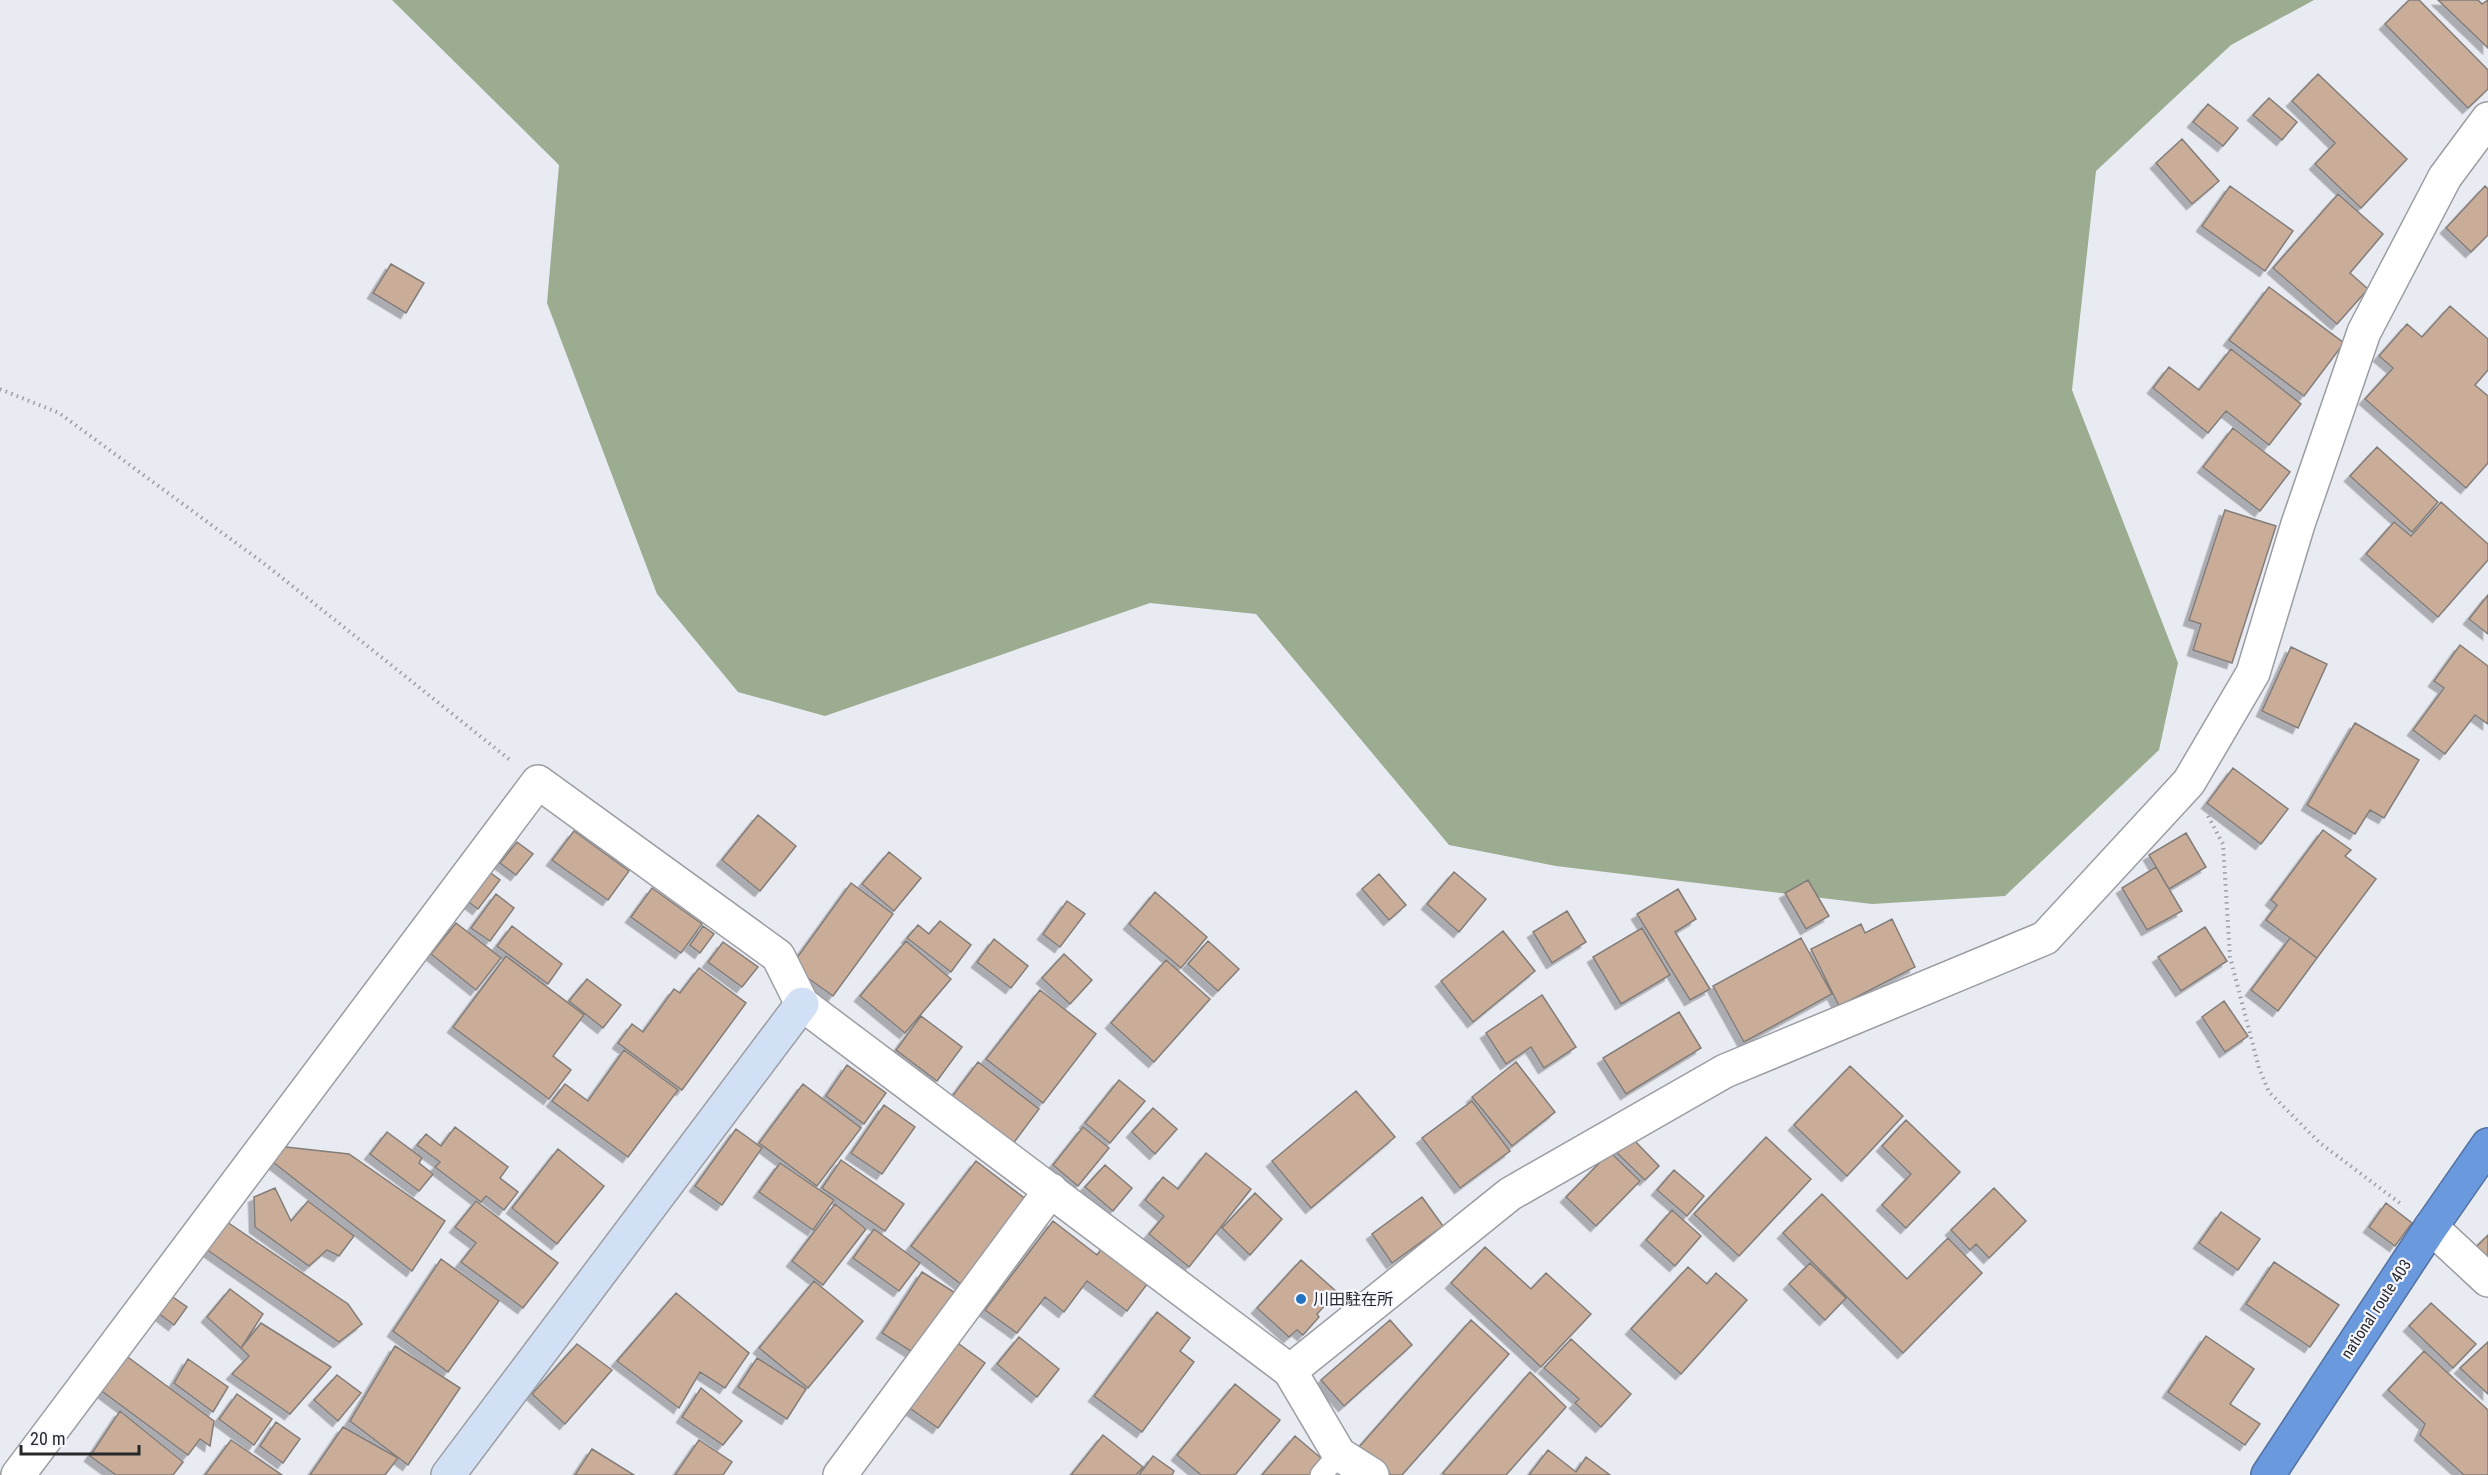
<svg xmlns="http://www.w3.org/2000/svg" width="2488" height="1475" font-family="'Roboto Condensed','Noto Sans JP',sans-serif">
  <defs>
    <filter id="shadow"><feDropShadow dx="-5.5" dy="5.5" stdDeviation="0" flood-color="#0004"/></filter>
  </defs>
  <rect width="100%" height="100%" fill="#e9ebf2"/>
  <!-- forest -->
  <path fill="#9bac91" d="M392,0h1922l-83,45 -135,126 -24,219 106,273 -19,87 -154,146 -133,8 -316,-38 -107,-21 -193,-231 -106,-11 -325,113 -87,-24 -81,-98 -110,-291 12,-138z"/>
  <!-- building -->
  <path fill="#c9ad99" stroke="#837d7a" stroke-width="1.5" filter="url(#shadow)" d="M2409,0h10l69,70v19l-20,19 -83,-84z
    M2438,0h40l4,4 6,-4v48z
    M2318,74l89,85 -46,49 -46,-44 20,-21 -43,-42z
    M2269,98l28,24 -15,18 -29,-25z
    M2208,104l30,24 -15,18 -30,-24z
    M2182,139l37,42 -27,23 -36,-41z
    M2230,186l63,45 -28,40 -63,-45z
    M2485,186l3,3v46l-17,17 -25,-24z
    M2338,194l45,40 -33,39 18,16 -31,35 -64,-56z
    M391,264l33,19 -18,30 -33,-20z
    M2269,287l75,56 -40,53 -75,-56z
    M2450,306l38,33v31l-13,15 13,11v67l-22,25 -101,-89 28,-31 -14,-12 28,-32 15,13z
    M2231,349l70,55 -32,41 -43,-34 -18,22 -55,-45 16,-21 30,23z
    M2233,428l57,44 -30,39 -57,-44z
    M2377,447l61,55 -26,30 -62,-56z
    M2441,502l47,42v16l-50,57 -72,-63 28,-32 17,14z
    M2225,510l51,16 -44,137 -39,-13 8,-26 -12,-4z
    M2488,595v39l-19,-15z
    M2460,645l28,21v58l-13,-9 -30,39 -32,-24 31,-42 -10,-7z
    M2291,647l36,17 -29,64 -36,-17z
    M2355,723l64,37 -35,58 -14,-8 -15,24 -48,-29z
    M2233,768l55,41 -27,35 -54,-41z
    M758,815l38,31 -36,45 -38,-31z
    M2323,830l28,20 -6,6 31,23 -59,79 -51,-38 11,-15 -6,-5z
    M574,831l55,40 -21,29 -56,-40z
    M2186,833l20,34 -37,22 -20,-34z
    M517,842l16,12 -17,21 -16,-12z
    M889,852l32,26 -27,33 -32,-27z
    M2156,867l26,44 -35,19 -25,-42z
    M488,871l12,9 -22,29 -12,-9z
    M1454,872l32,27 -27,33 -32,-28z
    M1379,874l27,31 -17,15 -27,-31z
    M1808,880l21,36 -23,13 -21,-36z
    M851,883l42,31 -60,82 -42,-30z
    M652,888l50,36 -21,29 -50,-36z
    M1678,889l18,30 -21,13 35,57 -20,11 -53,-86z
    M1155,892l52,45 -26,31 -52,-44z
    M496,894l18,14 -24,33 -19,-13z
    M1067,901l18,13 -25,33 -17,-13z
    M1567,911l19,31 -34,21 -19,-31z
    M1892,919l23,48 -76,39 -28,-57 50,-25 4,9z
    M940,921l31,24 -20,27 -44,-34 11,-13 11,9z
    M456,923l45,35 -25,32 -45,-36z
    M512,926l50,38 -14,20 -51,-38z
    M703,926l11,8 -14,19 -10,-8z
    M2205,927l22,34 -46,30 -23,-34z
    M1642,928l28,47 -49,29 -28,-47z
    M1503,931l32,40 -62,51 -32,-41z
    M1801,938l31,56 -88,48 -31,-56z
    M2290,938l27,20 -39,53 -27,-21z
    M994,939l34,27 -17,22 -34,-26z
    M906,941l45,38 -46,54 -45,-37z
    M1208,941l31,28 -21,22 -30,-27z
    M723,942l35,25 -16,20 -34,-25z
    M1064,954l28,26 -22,24 -28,-26z
    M506,956l78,59 -31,41 18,14 -22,29 -96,-72z
    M1166,960l44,39 -56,63 -43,-39z
    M699,968l47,35 -64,87 -64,-47 14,-19 11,8 31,-43 6,4z
    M587,979l34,26 -18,23 -34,-27z
    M1040,990l56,44 -53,69 -57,-44z
    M1542,995l34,52 -32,21 -13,-21 -25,17 -20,-31z
    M2224,1001l24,35 -23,16 -23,-35z
    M1679,1012l22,36 -75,46 -23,-36z
    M921,1016l41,31 -25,34 -41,-31z
    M624,1050l54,40 -50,67 -76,-56 13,-17 23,17z
    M978,1062l61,47 -27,36 -61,-47z
    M1516,1062l39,50 -43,34 -40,-49z
    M847,1065l39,28 -22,31 -38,-28z
    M1850,1066l53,50 -56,60 -53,-51z
    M1119,1080l26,21 -35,42 -25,-20z
    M803,1084l58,44 -44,58 -58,-43z
    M1356,1091l39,46 -84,71 -39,-47z
    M1472,1101l38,50 -50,37 -38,-50z
    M884,1105l31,22 -33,47 -31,-21z
    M1153,1108l24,21 -22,25 -23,-22z
    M1906,1120l54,52 -54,56 -24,-23 29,-31 -29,-28z
    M455,1127l53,40 -8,11 18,14 -14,18 -18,-14 -5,6 -46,-35 5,-5 -23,-17 9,-11 15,12z
    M1083,1127l26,21 -31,38 -25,-21z
    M736,1129l26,19 -40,57 -27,-19z
    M387,1132l35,26 -3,5 14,11 -14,17 -49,-37z
    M1766,1137l45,42 -72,77 -45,-42z
    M1632,1138l27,28 -14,14 -28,-27z
    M286,1147l63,7 96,67 -33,50 -143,-112z
    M558,1149l46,37 -47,58 -45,-36z
    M1610,1152l30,29 -44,45 -30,-29z
    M1206,1153l45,36 -62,78 -40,-33 15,-18 -19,-16 18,-23 15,12z
    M841,1160l63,44 -19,27 -63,-43z
    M976,1161l51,39 -65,85 -51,-39z
    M780,1163l54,37 -21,30 -54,-38z
    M1105,1165l27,23 -19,23 -28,-24z
    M1674,1170l30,26 -17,20 -30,-26z
    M275,1188l16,33 17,-20 46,35 -15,20 -12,-6 -18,16 -54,-39 -1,-30z
    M1994,1188l32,33 -37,37 -13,-14 -6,6 -19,-20z
    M1255,1193l27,26 -32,36 -28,-27z
    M1822,1194l85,85 41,-41 34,35 -79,80 -120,-120z
    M1422,1197l21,29 -51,37 -20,-29z
    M476,1201l82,62 -35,45 -62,-46 15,-19 -21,-16z
    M2386,1203l26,20 -17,23 -26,-19z
    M835,1204l31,25 -43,56 -31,-24z
    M1672,1210l29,26 -26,30 -29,-26z
    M2221,1212l39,27 -22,31 -39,-27z
    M1053,1221l44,34 5,-7 46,35 -21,28 -40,-30 -23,31 -19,-15 -28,36 -32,-23z
    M227,1222l121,82 14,20 -23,18 -136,-95z
    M874,1229l46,34 -21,28 -46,-33z
    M2488,1235v23l-12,-11z
    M1485,1247l46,42 15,-16 45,41 -50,53 -90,-84z
    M441,1259l58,42 -51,71 -55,-41z
    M1301,1260l36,32 -20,22 2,3 -16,18 -6,-5 -8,7 -32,-29z
    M2274,1262l65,43 -29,42 -64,-43z
    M1810,1263l36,35 -21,22 -36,-36z
    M1688,1267l19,17 9,-11 31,27 -66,74 -50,-45z
    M922,1272l35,22 -40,61 -35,-22z
    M814,1281l49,40 -55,67 -49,-40z
    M230,1289l33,25 -22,34 -34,-31z
    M676,1293l73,60 -24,35 -25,-16 -21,36 -62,-47z
    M170,1295l17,12 -13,18 -17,-13z
    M2431,1303l45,41 -23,24 -44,-42z
    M1157,1312l33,26 -10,13 14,11 -52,70 -48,-36z
    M1390,1320l22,25 -68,61 -23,-26z
    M1471,1320l38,34 -107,121h-11l-32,-28z
    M261,1323l70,44 -41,47 -58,-40 17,-18 -8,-8z
    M948,1336l37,27 -47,65 -37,-26z
    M2206,1336l48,33 -24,35 30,20 -15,21 -77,-53z
    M1019,1337l40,32 -22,28 -40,-33z
    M1571,1339l60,55 -30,33 -26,-24 4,-4 -35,-31z
    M2488,1342v52l-28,-26z
    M577,1344l35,26 -47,54 -33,-30z
    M395,1346l65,42 -52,77 -58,-44z
    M2424,1351l64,59v65h-24l-44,-40 5,-11 -37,-34z
    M121,1352l93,69 -4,25 -10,-7 -12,16 -93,-69z
    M757,1358l49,31 -19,30 -49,-32z
    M188,1359l40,28 -15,25 -39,-29z
    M1530,1372l36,35 -60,68h-61l-2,-2z
    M337,1375l24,18 -23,28 -24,-21z
    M1235,1384l45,36 -45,55h-34l-24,-20z
    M701,1388l41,33 -19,24 -41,-28z
    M237,1394l35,25 -18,26 -35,-26z
    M120,1411l63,51 -10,13h-57l-26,-19z
    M276,1422l24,17 -17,24 -23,-17z
    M343,1427l55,31 -13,17h-75z
    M1103,1435l40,32 -7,8h-65z
    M1295,1436l27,23 -13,16h-47z
    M231,1440l51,35h-77z
    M699,1440l33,22 -9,13h-48z
    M592,1449l42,26h-59z
    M1548,1450l28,22 10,-15 24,18h-81z
    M1153,1456l21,15 -2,4h-33z"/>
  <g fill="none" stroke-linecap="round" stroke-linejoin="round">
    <defs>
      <path id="lane" d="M1321,1475l18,-21"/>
      <path id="street" d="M2431,1227l57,53
        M1290,1371l220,-177 215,-123 320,-133 144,-156 64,-109 45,-149 66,-192 81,-155 43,-58
        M18,1475l520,-693 240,174 24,48 488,367 49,83 33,21
        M840,1475l211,-285"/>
      <path id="secondary" d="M448,1475l354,-471"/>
      <path id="highway" d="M2268,1475l163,-248 57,-82"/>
    </defs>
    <!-- lane casing -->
    <use href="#lane" stroke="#9b9da3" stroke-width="24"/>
    <!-- street casing -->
    <use href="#street" stroke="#9b9da3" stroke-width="36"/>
    <!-- secondary casing -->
    <use href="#secondary" stroke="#9b9da3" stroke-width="36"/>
    <!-- highway casing -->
    <use href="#highway" stroke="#53719f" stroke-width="36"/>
    <!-- path -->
    <path stroke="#9d9ea3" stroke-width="4" stroke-dasharray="1.5 4.5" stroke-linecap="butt" d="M0,389l59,24 207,152 244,195
      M2208,816l15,28 7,113 29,111 10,24 51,51 81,61"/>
    <!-- lane -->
    <use href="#lane" stroke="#fff" stroke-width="21"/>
    <!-- street -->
    <use href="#street" stroke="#fff" stroke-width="33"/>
    <!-- secondary -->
    <use href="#secondary" stroke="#d2e0f5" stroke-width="33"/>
    <!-- highway -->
    <use href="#highway" stroke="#6a99de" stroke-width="33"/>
  </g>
  <!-- markers -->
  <circle fill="#2574c3" stroke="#f7f8ff" stroke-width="2" cx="1301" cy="1299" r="6"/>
  <g text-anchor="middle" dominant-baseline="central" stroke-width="4.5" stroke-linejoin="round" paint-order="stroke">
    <!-- poi labels -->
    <g font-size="16" fill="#27282a" stroke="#f7f8ff" text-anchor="start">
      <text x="1313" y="1299">川田駐在所</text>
    </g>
    <!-- street labels -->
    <g font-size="16" fill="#27282a" stroke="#f7f8ff">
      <text transform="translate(2376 1309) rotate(-57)">national route 403</text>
    </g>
  </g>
  <!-- scale -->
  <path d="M21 1445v9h118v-9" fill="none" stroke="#27282a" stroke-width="3"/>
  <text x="30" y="1445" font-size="18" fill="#27282a" stroke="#f7f8ff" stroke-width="4.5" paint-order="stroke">20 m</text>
</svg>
